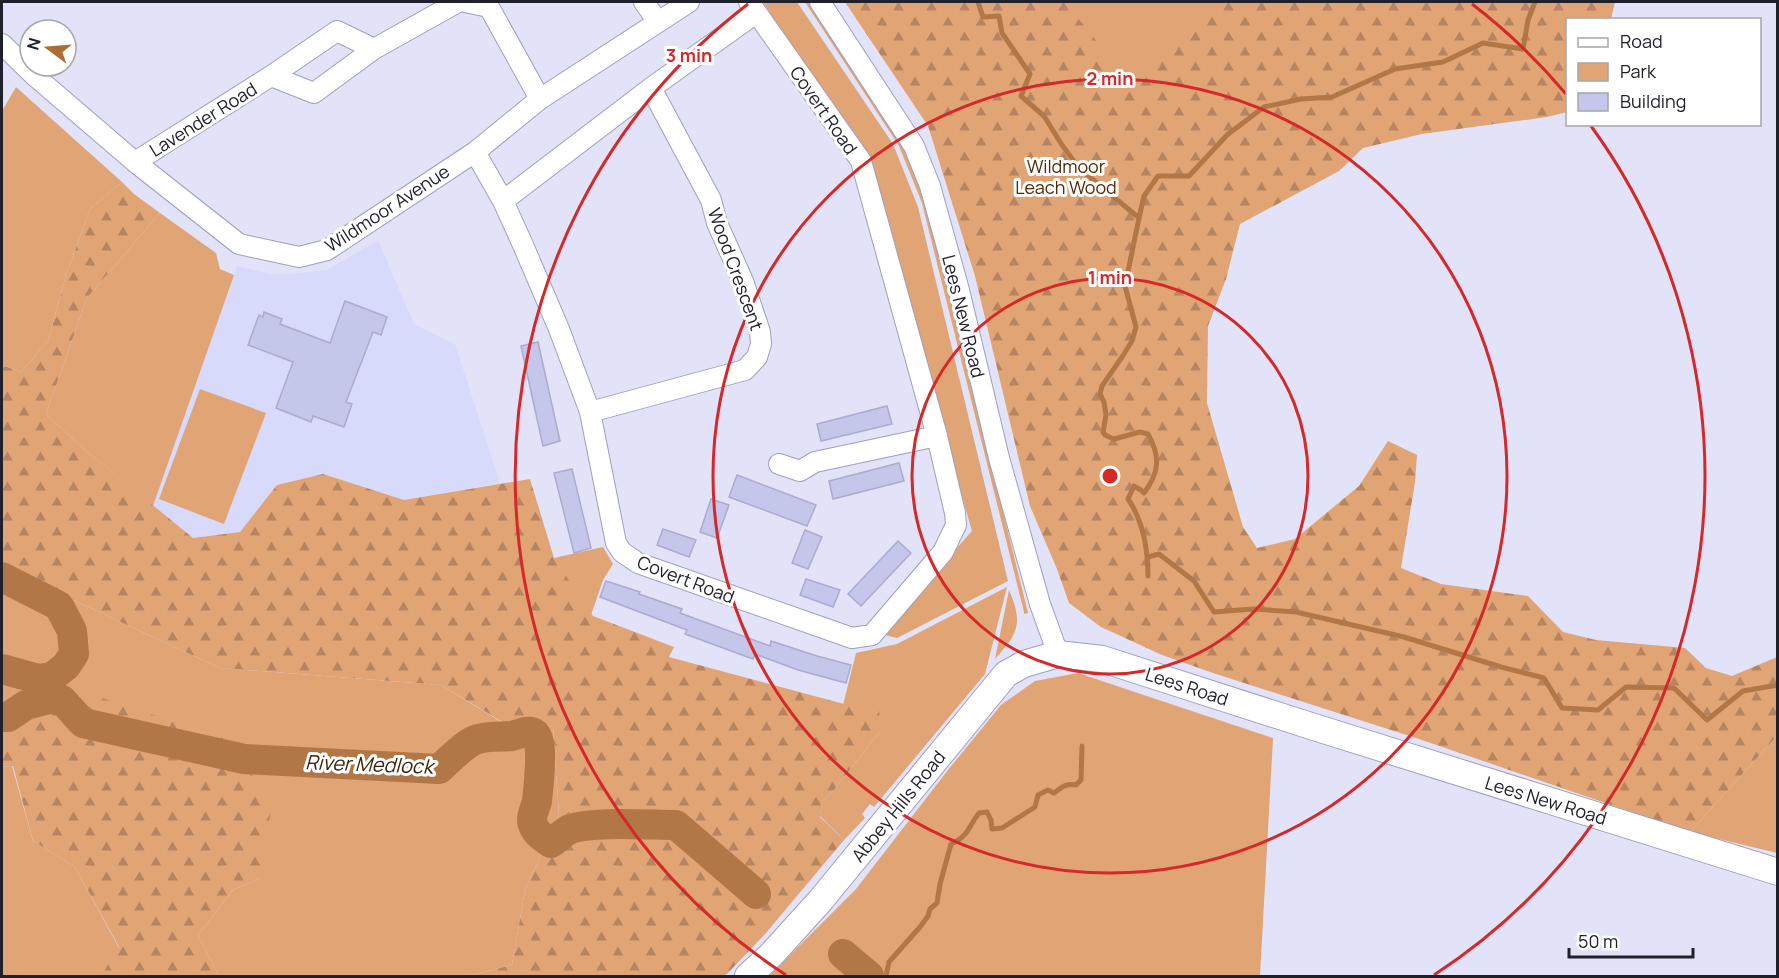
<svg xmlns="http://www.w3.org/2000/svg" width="1779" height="978" font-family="Manrope,sans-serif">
  <defs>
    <pattern id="forest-firs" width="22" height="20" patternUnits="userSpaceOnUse" patternTransform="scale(1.5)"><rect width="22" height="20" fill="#e1a474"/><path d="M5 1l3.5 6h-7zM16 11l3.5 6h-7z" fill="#b68560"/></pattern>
  </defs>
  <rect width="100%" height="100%" fill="#e2e3f9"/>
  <!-- built -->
  <path fill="#d8dafc" d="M378,240l36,84 41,20 45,139 -96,17 -81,-26 -46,11 -37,47 -47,6 -40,-32 84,-240 35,8h15l40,-4z"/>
  <!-- green -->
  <path fill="#e1a474" d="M763,2h34l96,142 25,63 90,374 -111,57 -17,-4 92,-103 -106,-371z
    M805,2h3l94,142 24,57 102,412 -4,1v-2l-102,-409 -23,-57z
    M845,2h404l-115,94 -282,-85z
    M16,87l106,95 -32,27 -24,66 -18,66 -27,31 -19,-7v-254z
    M160,213l56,40 4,16 14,6 -81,231 -69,-57 -38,-35 41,-116z
    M200,389l66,24 -42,111 -65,-25z
    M603,547l10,17 -10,16 -12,35 -37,-57z
    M2,567l218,101 221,17 62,38 50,4 6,88 -34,75 -13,75 -45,11h-248l-21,-41 35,-45 28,-12 -252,-149 -7,-2z
    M1007,587l-22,87 -111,133 -4,-3 -8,10 3,4 -21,22 -24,-24 2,-15 8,-6 50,-63 -37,-27 13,-52 41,-9z
    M1009,590c14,33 10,43 -14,69z
    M1078,673l195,65 -13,238h-491l87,-87 92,-119 53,-65 34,-24z
    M1777,736v117l-87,-21z
    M12,766l21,75 42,26 44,81 -17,28h-100v-209z"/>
  <!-- forest -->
  <path fill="url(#forest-firs)" d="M845,2h220l60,74 37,-18 42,-38 17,-18h394l-4,17 -43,1 -1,92 -20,5 -125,17 -59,14 -24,23 -99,53 -14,55 -18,47 -1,77 36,124 14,21 38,-9 64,-53 29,-45 29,14 -2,27 -14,86 40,16 87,12 35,36 33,8 89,8 21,20 26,8 45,-19v79l-87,96 -271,-93 -206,-66 -51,-18 -61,-28 -32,-24 -12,-34 -27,-63 -55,-230 -47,-150z
    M122,182l12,12 26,19 -73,85 -41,116 38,35 109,89 47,-6 37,-47 46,-11 81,26 126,-21 24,79 39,58 81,31 -5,10 175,47v1l35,-3 1,30 -50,63 -8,6 -2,16 24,23 -79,94 -38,40 -5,2h-255l45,-11 13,-75 34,-75 -6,-88 -49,-4 -63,-38 -221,-17 -218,-101v-202l19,7 27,-31 18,-66 24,-66z
    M99,697l127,42 46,63 -11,76 -28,12 -35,45 21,41h-118l18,-29 -44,-80 -42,-26 -20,-75 -11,1v-40l7,2z"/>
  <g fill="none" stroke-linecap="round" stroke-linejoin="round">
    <!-- stream -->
    <path stroke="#b27747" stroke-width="5" d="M978,2l5,15 16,-1 3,17 28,41 -9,22 23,20 18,29 17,23 60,50 -14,68 11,41 -4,14 -10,16 -20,29 -2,8 4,8 2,13 -3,17 2,3 9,4 26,-7 8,2c13,23 11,39 -4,59l-3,-3 -7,-4 -6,13c15,22 20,51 20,77
      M1139,218l5,-22 14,-20h31l38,-41 37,-28 37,-8 31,-2 63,-28 48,-7 40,-19 40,6 5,-29 7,-18
      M1148,557l11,-3 35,27 20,31 39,-3 43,3 108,25 97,30 43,11 18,30 36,2 28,-23 48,1 33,32 36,-29 35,-6
      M886,976l3,-14 31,-35 8,-11 2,-7 7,-6 3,-19 11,-40c18,-8 17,-17 28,-31l8,-1 4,8 1,9 10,-1 33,-21 3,-12 10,-5 6,3c8,-6 12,-10 22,-8l5,-5 1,-34"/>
    <!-- river -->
    <path stroke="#b27747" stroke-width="30" d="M2,577l57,29 13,25 2,23 -8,12 -14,11 -14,2 -36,-10
      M2,717h6l18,-12 23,-6 13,1 21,23 161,36 195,10c8,-7 27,-26 36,-29 9,-4 27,-3 37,-4 6,-1 16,-7 22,-3 11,6 4,56 3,68 -2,9 -8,17 -3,26 3,7 11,12 17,16 6,-4 13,-11 19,-14 25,-8 78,-4 106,-4l80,69
      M843,954l26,22"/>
  </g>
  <!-- building -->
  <path fill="#c4c6ea" stroke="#aaabce" stroke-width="1.5" d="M345,301l42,16 -6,18 -8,-3 -27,70 6,2 -8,23 -31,-11 -2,6 -35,-14 17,-46 -45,-17 11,-30 4,2 1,-5 18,7 -2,5 50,19z
    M538,342l22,99 -17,5 -22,-100z
    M887,406l5,18 -71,17 -4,-17z
    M899,463l5,18 -71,18 -4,-18z
    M572,469l19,79 -17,5 -20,-80z
    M737,475l79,30 -9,21 -78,-29z
    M711,499l18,6 -12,33 -17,-6z
    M663,529l33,11 -7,17 -32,-12z
    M805,530l17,7 -14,32 -16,-6z
    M898,541l13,12 -50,53 -13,-12z
    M806,579l34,11 -7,17 -33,-12z
    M606,581l34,11 -1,2 43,15 -2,4 90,33 1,-5 46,15 34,9 -5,18 -48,-13 -43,-16 -2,5 -68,-25 2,-4 -87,-33z"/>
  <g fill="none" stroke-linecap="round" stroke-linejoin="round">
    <defs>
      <path id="minor" d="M465,2l24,5 51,92
        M644,2l14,20
        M820,2l94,144 16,40 29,104 40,168 41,146 18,50
        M2,44l34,33 99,85 104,82 60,13 28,-7 148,-98 65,-53 149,-97
        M271,76l43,17 60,-44
        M475,152l28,49 20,44 36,84 31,83 26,131 6,9 16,11 214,75 20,-3 71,-83 13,-27 -1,-12 -18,-77 -76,-275 -112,-159
        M135,162l136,-86 66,-45 37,18 84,-47
        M503,201l148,-113 105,-75
        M590,412l155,-42 12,-13 4,-13 -1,-12 -17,-51 -26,-58 -6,-23 -60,-112
        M779,464l21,7 15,-9 122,-26"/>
      <path id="major" d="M748,976l23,-21 49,-54 186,-227 18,-10 34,-10 44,5 212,68 464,145"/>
    </defs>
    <!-- minor casing -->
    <use href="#minor" stroke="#9e9fc1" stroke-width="22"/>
    <!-- major casing -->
    <use href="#major" stroke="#9e9fc1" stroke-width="28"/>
    <!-- minor -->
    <use href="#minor" stroke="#fff" stroke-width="20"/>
    <!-- major -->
    <use href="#major" stroke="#fff" stroke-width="26"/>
  </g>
  <!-- distance rings -->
  <g fill="none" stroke="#d62828" stroke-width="3">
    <circle cx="1110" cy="476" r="198"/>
    <circle cx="1110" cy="476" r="397"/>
    <path d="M786 975A595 595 0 0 1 748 4M1472 4A595 595 0 0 1 1566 94M1591 126A595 595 0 0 1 1434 975"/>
  </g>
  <g text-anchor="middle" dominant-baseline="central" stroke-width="6" stroke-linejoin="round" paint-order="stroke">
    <!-- street labels -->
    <g font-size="18" fill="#20202d" stroke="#fff">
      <text transform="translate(824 110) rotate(55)">Covert Road</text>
      <text transform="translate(203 119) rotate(-32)">Lavender Road</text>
      <text transform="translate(387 208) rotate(-33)">Wildmoor Avenue</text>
      <text transform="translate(736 269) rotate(70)">Wood Crescent</text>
      <text transform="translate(964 316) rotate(76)">Lees New Road</text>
      <text transform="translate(686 579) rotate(21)">Covert Road</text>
      <text transform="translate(1187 686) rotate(18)">Lees Road</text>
      <text transform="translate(1546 800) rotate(17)">Lees New Road</text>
      <text transform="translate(898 806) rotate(-51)">Abbey Hills Road</text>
    </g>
    <!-- park labels -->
    <g font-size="18" fill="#522a02" stroke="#fff">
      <text x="1066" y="166">Wildmoor<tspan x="1066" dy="21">Leach Wood</tspan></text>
    </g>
    <!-- water labels -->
    <g font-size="20" font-style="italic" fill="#3c230d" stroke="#fff">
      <text transform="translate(369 764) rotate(2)">River Medlock</text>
    </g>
  </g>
  <circle cx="1110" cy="476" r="9" fill="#d62828" stroke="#fff" stroke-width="3"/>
  <g font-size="18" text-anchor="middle" font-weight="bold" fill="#d62828" stroke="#fff" stroke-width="6" stroke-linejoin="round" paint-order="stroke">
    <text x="689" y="62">3 min</text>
    <text x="1110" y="85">2 min</text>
    <text x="1110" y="284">1 min</text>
  </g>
  <!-- border -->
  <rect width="1779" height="978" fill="none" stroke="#20202d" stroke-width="6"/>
  <!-- legend -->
  <rect x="1566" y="18" width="195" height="108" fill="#ffffff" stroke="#a6a6ab" stroke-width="1.5"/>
  <rect x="1578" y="38" width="30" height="9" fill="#ffffff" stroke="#a6a6ab" stroke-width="1.5"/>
  <text x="1620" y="48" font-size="18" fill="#20202d">Road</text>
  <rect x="1578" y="63" width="30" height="18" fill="#e1a474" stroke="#a6a6ab" stroke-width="1.5"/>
  <text x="1620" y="78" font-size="18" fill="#20202d">Park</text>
  <rect x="1578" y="93" width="30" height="18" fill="#c4c6ea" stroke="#a6a6ab" stroke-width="1.5"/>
  <text x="1620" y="108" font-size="18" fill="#20202d">Building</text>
  <!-- north arrow -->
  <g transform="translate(48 48) rotate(286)"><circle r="28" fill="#ffffff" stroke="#a6a6ab" stroke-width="1.5"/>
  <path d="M0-4.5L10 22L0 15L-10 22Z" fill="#ac6c35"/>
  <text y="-9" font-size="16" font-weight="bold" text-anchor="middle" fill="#20202d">N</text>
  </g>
  <!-- scale -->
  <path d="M1569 948v9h124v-9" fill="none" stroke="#20202d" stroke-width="3"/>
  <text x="1578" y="948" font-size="18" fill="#20202d" stroke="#ffffff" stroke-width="4.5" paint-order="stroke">50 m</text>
</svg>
